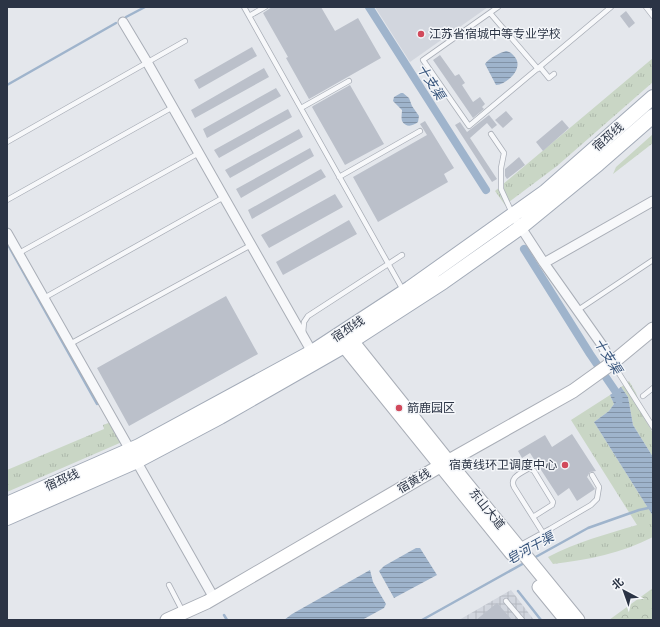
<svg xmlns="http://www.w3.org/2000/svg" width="660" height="627" font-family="Rubik,'Noto Sans SC',sans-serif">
  <defs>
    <pattern id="industrial-grid" width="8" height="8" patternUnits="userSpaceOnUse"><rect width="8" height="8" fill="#d2d6de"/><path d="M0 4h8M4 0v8" fill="none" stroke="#b4b8c0"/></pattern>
    <pattern id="grass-tufts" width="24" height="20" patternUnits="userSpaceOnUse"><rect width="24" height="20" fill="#c9d6c5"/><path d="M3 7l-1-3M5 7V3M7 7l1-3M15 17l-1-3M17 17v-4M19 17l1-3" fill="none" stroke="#adb8ab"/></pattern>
    <pattern id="forest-crowns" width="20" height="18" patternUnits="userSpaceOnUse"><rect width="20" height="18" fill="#c9d6c5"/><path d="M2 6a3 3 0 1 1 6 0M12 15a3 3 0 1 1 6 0" fill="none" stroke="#adb8ab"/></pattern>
    <pattern id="water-rules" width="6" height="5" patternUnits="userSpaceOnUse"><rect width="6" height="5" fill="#9fb4cc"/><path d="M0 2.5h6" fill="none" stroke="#8293a7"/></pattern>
  </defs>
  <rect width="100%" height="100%" fill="#e4e7ec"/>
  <!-- built -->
  <path fill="#d2d6de" d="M375,7h113l-78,55z"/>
  <!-- industrial -->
  <path fill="url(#industrial-grid)" d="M511,590l23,30h-75z"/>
  <!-- grass -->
  <path fill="url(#grass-tufts)" d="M653,58v24l-96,84 -52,39 -10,-14z
    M653,134v9l-40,31 3,-7z
    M629,381l7,12 10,28 7,12v24l-20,-32 -5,-28 -7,-10z
    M610,395l4,9 -5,7 -15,11 59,94v21c-31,16 -65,23 -100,27l-5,-7c28,-15 59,-23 89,-32l-66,-105z
    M111,422l11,20 -115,50v-22l97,-41 -1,-4z"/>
  <!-- forest -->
  <path fill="url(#forest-crowns)" d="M653,588v32h-44z"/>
  <!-- water -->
  <path fill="url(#water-rules)" d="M506,51c4,1 5,2 8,5 11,11 -6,28 -18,29l-11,-21c4,-6 14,-11 21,-13z
    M401,93h2l6,5 3,8 7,10 -1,6c-5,4 -12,6 -16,-1 -1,-3 0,-8 0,-11l-9,-9 1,-4z
    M621,387l7,10 5,28 20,32v59l-59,-94 15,-11 5,-7 -4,-9z
    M416,548h4l17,27 -43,23 -15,-27 5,-5z
    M370,570l3,12 13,22 -2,4 -22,12h-78l8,-6z"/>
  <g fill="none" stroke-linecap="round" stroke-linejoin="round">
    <!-- stream -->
    <path stroke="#9fb4cc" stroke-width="2.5" d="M126,17l19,-10
      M7,85l109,-62
      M7,243l90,161
      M532,559l56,-31 51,-18 14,-3
      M518,591l23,29
      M224,615l3,5
      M422,620l104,-58"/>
    <!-- canal -->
    <path stroke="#9fb4cc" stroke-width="8" d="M369,7l117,183
      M524,249l66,105 28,41 1,5"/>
  </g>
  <!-- building -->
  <path fill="#bbc0ca" d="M272,7h49l14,24 23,-13 23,40 -72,41 -23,-41 2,-1 -25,-44z
    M626,11l9,12 -6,5 -9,-12z
    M252,47l5,9 -58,33 -5,-9z
    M440,55l15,21 4,-2 6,9 -3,2 11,17 7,-5 5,7 -3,3 2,2 -11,9 -40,-58z
    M264,68l5,9 -74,41 -4,-8z
    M350,85l34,59 -39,21 -33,-58 1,-1z
    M276,88l5,8 -74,42 -4,-9z
    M288,109l4,8 -73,41 -5,-8z
    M506,111l7,8 -10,9 -8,-8z
    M489,115l8,10 -5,4 -5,-6 -17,15 27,41 -5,3 -37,-57 5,-3 7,10z
    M562,120l7,8 -26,23 -7,-9z
    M425,121l29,47 -10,6 4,8 -70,40 -25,-45 74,-42 -7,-11z
    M299,129l4,8 -73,41 -5,-8z
    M310,148l4,8 -73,42 -5,-9z
    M519,157l6,8 -18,14 -2,-3v-7z
    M321,169l5,8 -74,42 -4,-9z
    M335,194l8,13 -74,41 -8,-13z
    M349,220l8,14 -74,41 -7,-13z
    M226,296l32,58 -129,72 -32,-58z
    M572,434l24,37 -6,1 -3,5 8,12 -18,12 -8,-13 -11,8 -28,-43 -8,5 -4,-7 27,-16 7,12z
    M497,603l15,17h-36z"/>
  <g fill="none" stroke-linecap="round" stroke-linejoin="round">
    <defs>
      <path id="lane" d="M244,7l159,283
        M498,7l-75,53 46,66 142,-119
        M646,7l7,9
        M490,13l48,56
        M249,16l16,-9
        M540,67l9,11 5,-4
        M301,108l48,-27
        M491,134l13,19 -3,15v21l11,24
        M7,142l178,-101
        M339,177l81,-46
        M7,200l166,-93
        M19,253l180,-100
        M44,298l180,-101
        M578,310l75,-50
        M303,333l1,-11 4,-6 94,-61
        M70,344l181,-99
        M613,364l40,63
        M643,396l10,-8
        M533,517l19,-12 1,-3 -19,-31 -5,-3c-7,5 -20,9 -15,19l29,46
        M519,546l31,-17 41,-24 6,-6 2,-12 -7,-12
        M169,585l14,27
        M506,601l16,19"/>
      <path id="street" d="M123,22l24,40 165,290
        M518,223l26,40 58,82 10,18
        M7,233l207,365
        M544,263l109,-62"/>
      <path id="secondary" d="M352,341l96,120 130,159
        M344,346l168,208
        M539,587l27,33
        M167,620l40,-18 233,-136 133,-75 39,-28 41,-34"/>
      <path id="primary" d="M7,504l132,-58 173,-94 98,-64 135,-96 108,-95
        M7,518l130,-57 83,-44 124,-71 99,-64 78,-55 77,-63 55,-48"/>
    </defs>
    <!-- lane casing -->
    <use href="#lane" stroke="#a9aeb7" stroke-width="6"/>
    <!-- street casing -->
    <use href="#street" stroke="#a9aeb7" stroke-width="11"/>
    <!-- secondary casing -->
    <use href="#secondary" stroke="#a9aeb7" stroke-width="15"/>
    <!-- primary casing -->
    <use href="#primary" stroke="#a3abb8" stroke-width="16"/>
    <!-- lane -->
    <use href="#lane" stroke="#f7f8fa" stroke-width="4.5"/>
    <!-- street -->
    <use href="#street" stroke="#f7f8fa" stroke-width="9"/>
    <!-- secondary -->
    <use href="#secondary" stroke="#fff" stroke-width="13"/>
    <!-- primary -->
    <use href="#primary" stroke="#fff" stroke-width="14"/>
  </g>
  <!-- markers -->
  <g fill="#d1495b" stroke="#f4f6f9" stroke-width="1.5">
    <circle cx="421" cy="34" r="4"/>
    <circle cx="399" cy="408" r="4"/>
    <circle cx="565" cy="465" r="4"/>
  </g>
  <g text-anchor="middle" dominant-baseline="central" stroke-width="3" stroke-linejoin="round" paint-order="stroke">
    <!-- poi labels -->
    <g font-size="12" fill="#2b3445" stroke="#f4f6f9" text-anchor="start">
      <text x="429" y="34">江苏省宿城中等专业学校</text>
      <text x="407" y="408">箭鹿园区</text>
      <text x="557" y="465" text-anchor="end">宿黄线环卫调度中心</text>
    </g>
    <!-- street labels -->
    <g font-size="12" fill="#2b3445" stroke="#f4f6f9">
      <text transform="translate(608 137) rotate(-41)">宿邳线</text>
      <text transform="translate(348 329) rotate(-33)">宿邳线</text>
      <text transform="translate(62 480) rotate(-23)">宿邳线</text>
      <text transform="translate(414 481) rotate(-30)">宿黄线</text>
      <text transform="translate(487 509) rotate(51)">东山大道</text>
    </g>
    <!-- water labels -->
    <g font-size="13" font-style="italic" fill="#34527a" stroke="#f4f6f9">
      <text transform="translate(431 82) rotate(57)">十支渠</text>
      <text transform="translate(608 356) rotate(57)">十支渠</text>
      <text transform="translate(530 548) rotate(-29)">皂河干渠</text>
    </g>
  </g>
  <!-- border -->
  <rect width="660" height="627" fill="none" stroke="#2b3445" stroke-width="16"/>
  <!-- north arrow -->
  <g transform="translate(624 591) rotate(319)" stroke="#f4f6f9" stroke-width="3" paint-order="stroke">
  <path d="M0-3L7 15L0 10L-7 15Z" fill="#2b3445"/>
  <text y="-6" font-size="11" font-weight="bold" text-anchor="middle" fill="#2b3445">北</text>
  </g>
</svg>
